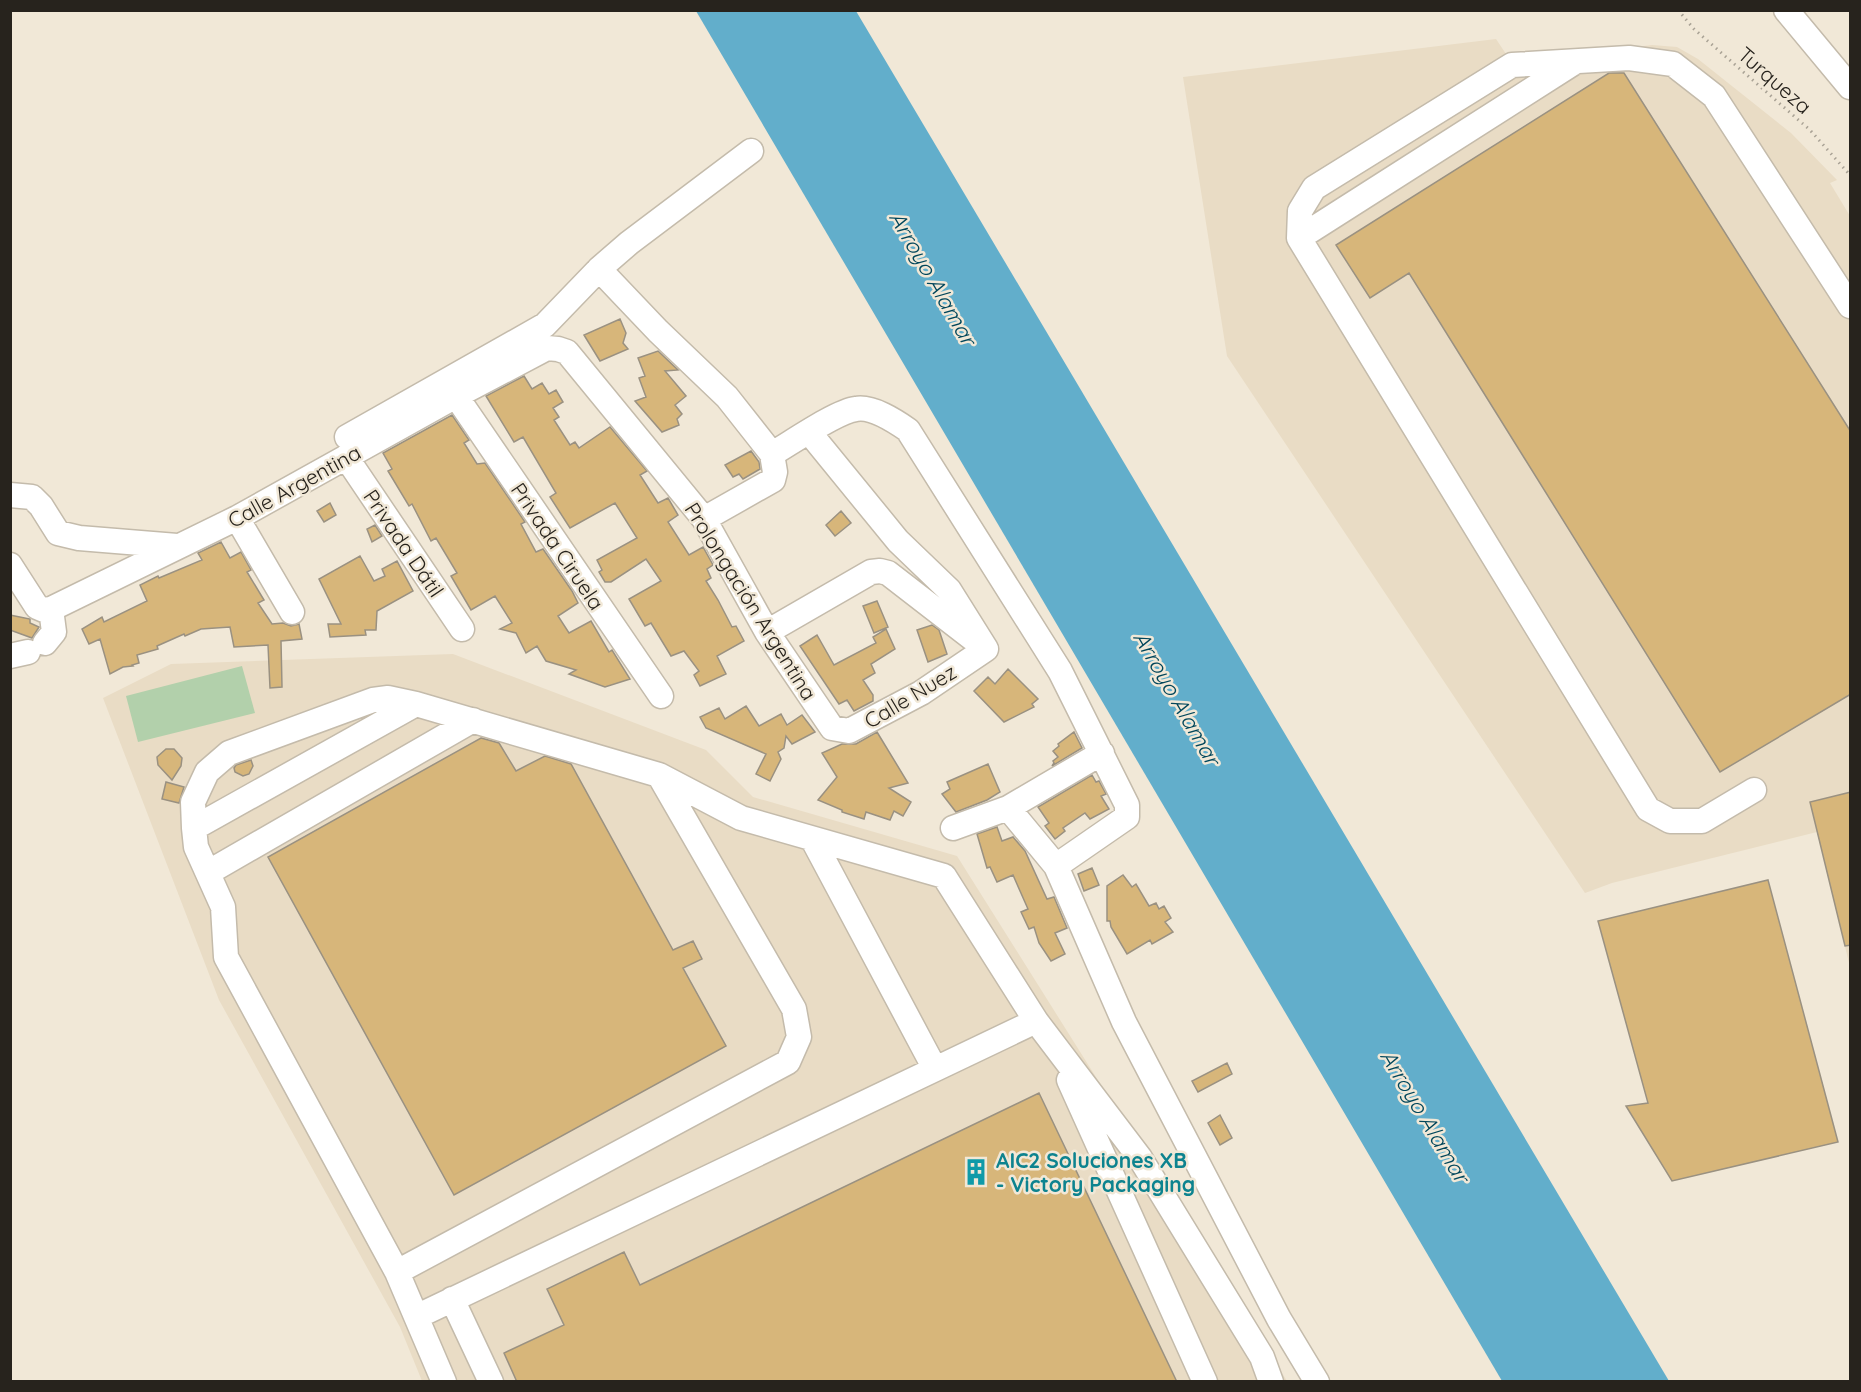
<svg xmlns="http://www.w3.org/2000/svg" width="1861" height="1392" font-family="Quicksand,sans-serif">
  <rect width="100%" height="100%" fill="#f1e8d7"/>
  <!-- built -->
  <path fill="#e9dcc5" d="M1496,39l16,24 140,-18 25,2 21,12 93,74 46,47 -7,3 20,33v751l-33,-135 -205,51 -27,10 -358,-537 -44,-279z
    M453,654l253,96 47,47 204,59 330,525h-865l-22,-54 -181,-327 -116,-302 68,-34z"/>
  <!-- green -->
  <path fill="#b2d0ab" d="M242,666l13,47 -117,29 -12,-46z"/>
  <!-- water -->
  <path fill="#62aecb" d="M696,11h160l813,1370h-167z"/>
  <!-- building -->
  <path fill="#d7b67a" stroke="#9a9181" stroke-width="1.5" d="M1609,73h15l227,359v262l-131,78 -311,-499 -39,25 -34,-53z
    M620,319l6,14 -3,10 5,6 -28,12 -16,-26z
    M658,351l20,19 -13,1 21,25 -11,9 7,9 -5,5 2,6 -17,7 -27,-31 11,-4 -7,-19 6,-2 -7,-18z
    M524,376l8,13 10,-6 7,11 7,-4 7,12 -10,6 6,9 -5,3 16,25 5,-3 4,6 31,-21 37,44 -7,4 18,28 10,-5 10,17 -10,7 21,33 14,-8 10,18 -6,4 4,9 -5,3 12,19 14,27 4,-1 8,15 -27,15 9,18 -26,12 -6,-11 5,-4 -15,-20 -13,5 -20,-33 -6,3 -16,-27 32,-18 -15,-22 -35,23h-6l-6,-10 3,-2 -5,-10 40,-22 -22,-35 -45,25 -20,-31 6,-4 -33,-56 -9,5 -28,-46z
    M452,415l17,25 -5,3 13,21 8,-1 40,59 -4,2 15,28 7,-3 29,42 6,12 -20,13 11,17 22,-12 18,31 3,-2 18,29 -25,8 -36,-13 7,-4 -30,-9 -9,-15 -11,7 -10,-20 -16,-4 12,-6 -17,-27 -24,14 -20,-34 6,-3 -21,-35 -5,3 -19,-37 -3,2 -21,-35 4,-2 -9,-16z
    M751,451l8,11 1,7 -17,10 -4,-5 -6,3 -8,-12z
    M330,503l6,12 -12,7 -7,-11z
    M841,511l10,12 -16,13 -9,-11z
    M375,525l7,11 -10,6 -5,-13z
    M221,542l9,16 11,-6 10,18 -4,2 17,28 -6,3 14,21 11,-1 8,3 8,-2 3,15 -21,2 1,46 -12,1 -2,-43 -34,2 -4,-20 -29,2 -16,7 -1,-2 -27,12 1,3 -21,6 2,8 -7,2 1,1 -10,1 -13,7 -10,-35 -11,5 -7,-15 20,-12 2,5 43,-21 -7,-16 18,-9 1,2 43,-18 -4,-7z
    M360,556l14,25 11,-5 -3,-7 15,-8 16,30 -36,20 -1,19h-11l1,5 -36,2 -2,-13h13l-22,-45z
    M877,601l11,26 -14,6 -11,-27z
    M10,615l20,4v4l9,4 -7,11 -22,-8z
    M932,625l7,5 8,24 -19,8 -11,-32z
    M886,629l9,20 -24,15 4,9 -12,7 10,15v6l-19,10 -7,-11 -8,4 -39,-58 17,-11 17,30 42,-22 -3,-6z
    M1008,669l30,30 -6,5 2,3 -30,15 -30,-31 14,-14 7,7z
    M746,706l13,20 22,-12 6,11 15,-10 13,17 -23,12 -6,-8 -2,12 -6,4 3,7 -11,22 -14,-7 10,-20 -60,-26 -6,-11 19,-9 6,11z
    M877,732l31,51 -19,5 22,14 -8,14 -9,-5 -4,9 -24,-8 -2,7 -22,-7v-2l-24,-10 19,-23 -15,-24 20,-9h14z
    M1074,732l8,16 -30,18 2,-3 -1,-2 5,-4 -5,-6 6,-5 -1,-2z
    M481,738l18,5 17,28 29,-15 26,8 102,186 20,-9 9,18 -19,9 43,78 -272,149 -186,-338z
    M166,749h8l8,9 -1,8 -9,14 -14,-15 -1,-8z
    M251,760l2,6 -4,8 -6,2 -8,-4 -1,-4 2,-3z
    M988,764l12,28 -13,8 -31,12 -14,-18 8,-5 -3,-7z
    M1092,775l4,7 3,-1 7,13 -5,2 8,13 -19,10 -5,-6 -22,15 2,3 -10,8 -10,-13 4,-3 -11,-16z
    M166,782l18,5 -5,16 -17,-4z
    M1851,792v153l-6,1 -35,-144z
    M997,827l5,14 11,-4 12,14 22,48 7,-2 13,31 -12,5 10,21 -14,7 -12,-18 -5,-16 -5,2 -8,-17 7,-3 -15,-34 -16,7 -7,-15 -3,1 -10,-34z
    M1092,868l7,17 -15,6 -6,-17z
    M1123,875l9,12 4,-3 13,22 7,-3 3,6 5,-3 7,12 -6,4 8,10 -21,12 -2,-4 -23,14 -16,-27 -1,-6h-3v-35z
    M1768,880l70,262 -166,39 -46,-75 22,-3 -50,-182z
    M1227,1063l5,11 -34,18 -6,-11z
    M1039,1093l138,289h-660l-13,-29 60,-28 -17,-36 77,-37 16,33z
    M1220,1115l12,23 -12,7 -12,-22z"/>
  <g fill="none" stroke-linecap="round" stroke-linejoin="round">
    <defs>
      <path id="minor" d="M1786,10l64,77
        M1299,238l276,-176
        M599,269l59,62 69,66 45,57 3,18 -2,8 -69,39
        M456,396l205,300
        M809,432l89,109 51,49 37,59
        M347,437l198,-112 54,-56 30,-26 122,-92
        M772,454c19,-11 65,-43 84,-45 16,-3 39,12 52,21l152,241 67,134v12l-71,49
        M346,457l116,172
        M10,495l22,2 9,9 17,27 21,5 98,8
        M237,518l55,94
        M10,565l27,42 7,3 7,-1 186,-91 219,-122 91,-48 11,1 9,3 137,167 63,113 65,96 17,3 72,-38 65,-44
        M767,632l104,-60 9,-1 8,2 84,65
        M45,643l9,-11 -3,-23
        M10,656l18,-4
        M1754,790l-52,31h-32l-22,-12 -349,-571 1,-27 14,-23 198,-123 117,-7 44,6 41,32 136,210
        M1008,808l48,58 68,156 155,297 38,63
        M194,828l222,-124
        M953,828l55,-20 94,-55
        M813,840l122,229
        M209,872l264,-152
        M1069,1080l136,302
        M397,1272l391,-210 11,-25 -5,-28 -135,-234
        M452,1299l39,83
        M418,1316l618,-295 104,137 122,199 9,25
        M444,1382l-47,-110 -171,-315 -3,-50 -27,-60 -2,-19 -1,-26 14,-30 22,-19 144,-53 15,-2 28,6 243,71 82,43 203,58 92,145"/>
    </defs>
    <!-- minor casing -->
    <use href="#minor" stroke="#c4bbab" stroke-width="27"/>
    <!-- path -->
    <path stroke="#a9a295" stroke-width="3" stroke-dasharray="1.5 4.5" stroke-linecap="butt" d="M1678,10l16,19 116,101 40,45"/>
    <!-- minor -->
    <use href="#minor" stroke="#fff" stroke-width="24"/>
  </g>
  <!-- icons -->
  <defs>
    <symbol id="building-bare" viewBox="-9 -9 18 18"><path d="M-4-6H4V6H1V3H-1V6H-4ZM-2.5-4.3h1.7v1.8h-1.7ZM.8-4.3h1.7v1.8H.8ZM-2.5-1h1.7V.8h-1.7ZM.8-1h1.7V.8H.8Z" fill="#0f9aa8" stroke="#f1e8d7" stroke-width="2.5" paint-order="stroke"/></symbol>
  </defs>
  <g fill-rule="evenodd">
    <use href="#building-bare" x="957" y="1153" width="38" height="38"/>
  </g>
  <g text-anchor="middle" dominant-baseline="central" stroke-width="5" stroke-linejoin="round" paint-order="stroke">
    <!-- street labels -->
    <g font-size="21" fill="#27231d" stroke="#f1e8d7">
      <text transform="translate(1775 80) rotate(41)">Turqueza</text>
      <text transform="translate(294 486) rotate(-29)">Calle Argentina</text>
      <text transform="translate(404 543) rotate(56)">Privada Dátil</text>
      <text transform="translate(558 546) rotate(56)">Privada Ciruela</text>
      <text transform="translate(751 601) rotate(58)">Prolongación Argentina</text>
      <text transform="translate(910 696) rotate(-31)">Calle Nuez</text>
    </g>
    <!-- culture labels -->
    <g font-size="21" font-weight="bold" fill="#0d838f" stroke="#f1e8d7" text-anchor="start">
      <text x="996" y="1160">AIC2 Soluciones XB<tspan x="996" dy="24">- Victory Packaging</tspan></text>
    </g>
    <!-- water labels -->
    <g font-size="22" font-style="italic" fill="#00465b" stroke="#f1e8d7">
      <text transform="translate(933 278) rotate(60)">Arroyo Alamar</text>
      <text transform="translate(1177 698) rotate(60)">Arroyo Alamar</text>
      <text transform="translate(1425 1116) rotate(59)">Arroyo Alamar</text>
    </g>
  </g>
  <!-- border -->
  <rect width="1861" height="1392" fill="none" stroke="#27231d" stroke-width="24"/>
</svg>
